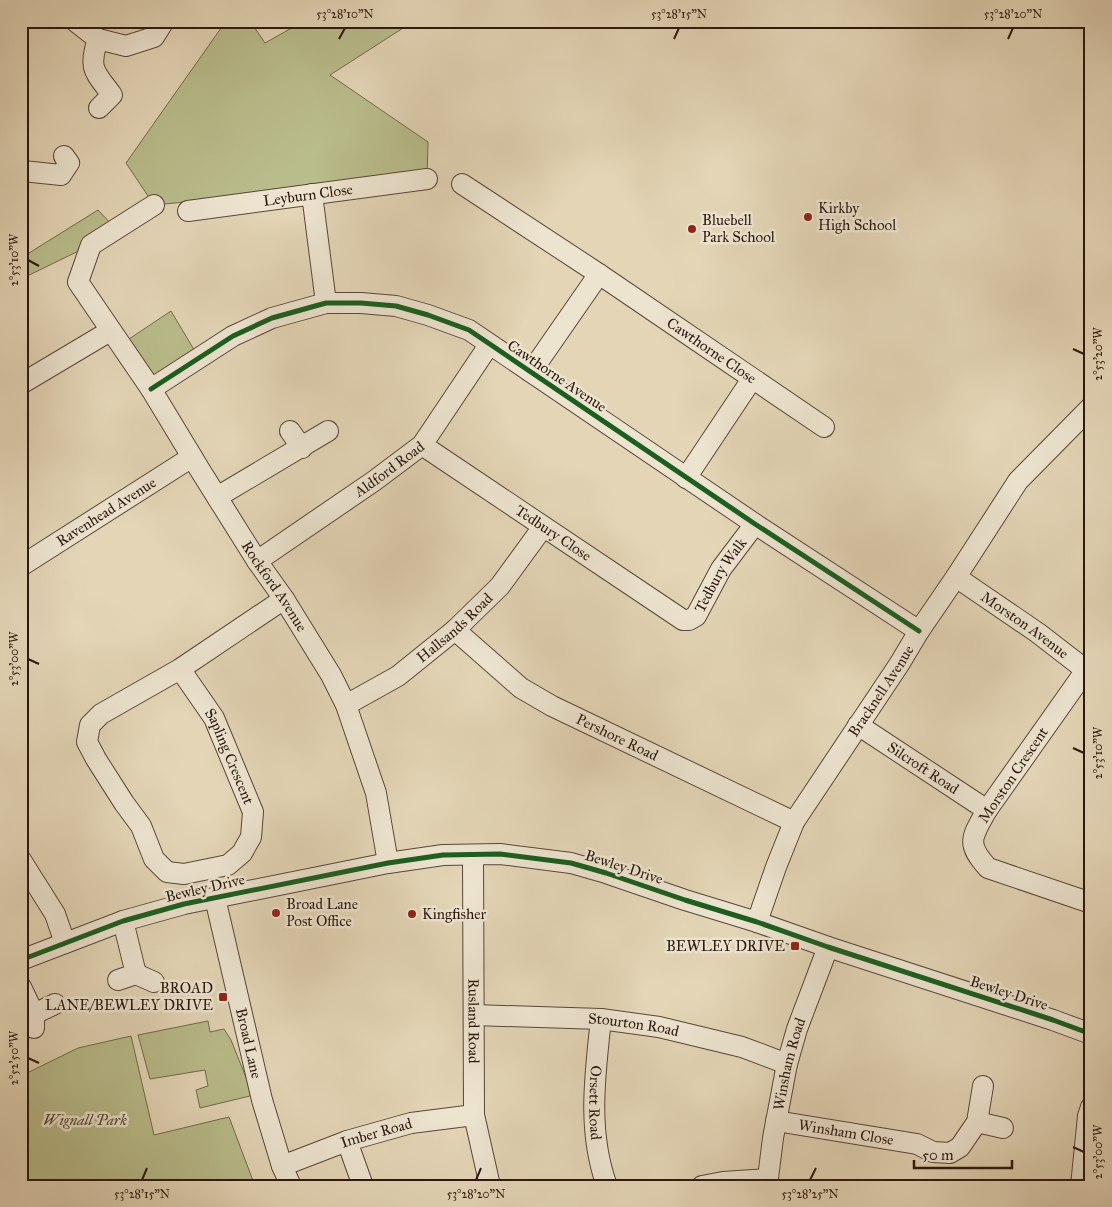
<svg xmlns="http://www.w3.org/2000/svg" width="1112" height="1207" font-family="'IM FELL Great Primer',serif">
  <rect width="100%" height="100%" fill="#e3d5b6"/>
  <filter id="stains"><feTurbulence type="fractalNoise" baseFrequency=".004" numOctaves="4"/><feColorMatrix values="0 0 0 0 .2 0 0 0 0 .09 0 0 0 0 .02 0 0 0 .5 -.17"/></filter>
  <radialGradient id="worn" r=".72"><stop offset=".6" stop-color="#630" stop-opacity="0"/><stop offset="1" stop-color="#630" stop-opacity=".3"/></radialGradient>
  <!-- green -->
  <path fill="#b9bc8b" stroke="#726a4d" d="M226,21h24l15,22 39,-22h110l-84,54 98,67 -1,37 -273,26 -28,-42z
    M98,210l18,19 -23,15 -72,35v-21z
    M171,311l28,47 -48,31 -31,-44z
    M208,1021l2,11 14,-3 7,11 20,50 -1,6 -50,12 -4,-18 12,-4 -3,-16 -55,9 -12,-44z
    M131,1036l23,99 75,-18 26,69h-234v-110l57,-28z"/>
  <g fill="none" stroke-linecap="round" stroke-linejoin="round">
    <defs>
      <g id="minor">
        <path d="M75,21l23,18 28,7 28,-9 10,-16"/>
        <path d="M98,39c-10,30 -4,32 14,56l-13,13"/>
        <path d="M23,171l38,4 8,-12 -5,-7"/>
        <path id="s1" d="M462,184l137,90 225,153"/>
        <path d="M312,194l14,109"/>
        <path id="s2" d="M154,205l-63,40 -13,37 73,107 49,81 57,91 27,38 47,76 15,30 30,88 12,70"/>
        <path id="s3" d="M188,211l239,-32"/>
        <path d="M531,372l68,-98"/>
        <path d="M21,384l89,-53"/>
        <path d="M151,389l82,-53 39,-18 54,-15h35l35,3 32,9 41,15 286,194 164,107"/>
        <path d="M290,431l12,17"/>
        <path id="s4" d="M422,445l261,175h6l7,-4 25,-47 34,-45"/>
        <path d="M686,478l66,-99"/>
        <path d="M217,497l111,-66"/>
        <path id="s5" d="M257,561l117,-80 48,-36 67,-100"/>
        <path id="s6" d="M21,566l171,-109"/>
        <path id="s7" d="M956,577l82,56 53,41"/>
        <path id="s8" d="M455,630l66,58 31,18 242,116"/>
        <path id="s9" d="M180,669l34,49 39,94 -2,25 -9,16 -14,12 -44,9 -17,-2 -13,-13 -13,-33 -17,-23 -28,-44 -9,-17 3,-17 11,-11 79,-45 104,-70"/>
        <path d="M1086,670l-99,140c-15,27 -22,33 1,58l103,35"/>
        <path id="s10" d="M346,705l52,-29 57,-46 45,-44 43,-59"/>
        <path id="s11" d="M858,725l129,85"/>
        <path id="s12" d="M473,855l1,260 16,71"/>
        <path d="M21,860l34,54 10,29"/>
        <path id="s13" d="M215,898l47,202 20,66 9,20"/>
        <path d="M123,921l13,53"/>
        <path id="s14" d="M757,922l19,-55 18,-45 106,-159 19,-32 37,-54 62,-96 73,-74"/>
        <path d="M21,960l102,-39 61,-17 204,-41 55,-8 57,-1 71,9 35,10 79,27 72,22 71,25 225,73 38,14"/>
        <path d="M118,980l18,-6 18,8"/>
        <path d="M21,987l13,27v14"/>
        <path d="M34,1014l21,-10"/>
        <path id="s15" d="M474,1015l127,4 58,8 83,20 45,17"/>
        <path id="s16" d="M601,1019c-6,56 -14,112 6,167"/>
        <path id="s17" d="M776,1121l141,23 16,8 17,1 10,-6 17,-25 6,-36"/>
        <path d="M977,1122l26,6"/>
        <path d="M347,1141l16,45"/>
        <path id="s18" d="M282,1166l65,-25 64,-18 63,-8"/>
        <path d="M702,1186l21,-4 44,-3"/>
        <path id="s19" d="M767,1186l6,-48 14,-74 10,-35 31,-82"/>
        <path d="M1081,1186l7,-70 3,-9"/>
      </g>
    </defs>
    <!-- minor casing -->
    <use href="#minor" stroke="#5a4639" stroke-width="22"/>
    <!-- minor -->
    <use href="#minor" stroke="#ede4d0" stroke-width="20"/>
    <defs>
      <path id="cycleway" d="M151,389l82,-53 39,-18 54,-15h35l35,3 32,9 41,15 286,194 164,107
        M21,960l102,-39 61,-17 204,-41 55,-8 57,-1 71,9 35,10 79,27 72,22 71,25 225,73 38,14"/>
    </defs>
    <!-- cycleway casing -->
    <use href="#cycleway" stroke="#ede4d0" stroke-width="8"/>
    <!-- cycleway -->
    <use href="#cycleway" stroke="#1b5e20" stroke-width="5"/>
  </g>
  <!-- ticks -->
  <path fill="none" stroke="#2c170f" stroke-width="2" d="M339,39l6,-11M674,39l5,-11M1008,39l5,-11M28,260l11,6M1073,349l11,5M28,659l11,5M1073,748l11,5M28,1058l11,5M1073,1147l11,5M142,1180l5,-12M476,1180l5,-12M810,1180l6,-12"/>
  <!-- markers -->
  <g fill="#8f2418" stroke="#ede4d0" stroke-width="2">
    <circle cx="808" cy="217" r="5"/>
    <circle cx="692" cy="229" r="5"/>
    <circle cx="276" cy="913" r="5"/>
    <circle cx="412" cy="914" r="5"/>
    <rect x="790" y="941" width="10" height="10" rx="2.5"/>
    <rect x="218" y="992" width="10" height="10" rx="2.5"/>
  </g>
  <g text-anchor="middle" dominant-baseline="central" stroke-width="5" stroke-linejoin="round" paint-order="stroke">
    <!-- street labels -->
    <g font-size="15" fill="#2c170f" stroke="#ede4d0">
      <text stroke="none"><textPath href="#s3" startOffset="121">Leyburn Close</textPath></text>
      <text stroke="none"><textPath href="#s1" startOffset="300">Cawthorne Close</textPath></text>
      <text transform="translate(557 376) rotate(34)">Cawthorne Avenue</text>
      <text stroke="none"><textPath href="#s5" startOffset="161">Aldford Road</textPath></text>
      <text stroke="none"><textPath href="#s6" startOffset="101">Ravenhead Avenue</textPath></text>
      <text stroke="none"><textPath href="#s4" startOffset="158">Tedbury Close</textPath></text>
      <text stroke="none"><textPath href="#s4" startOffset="376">Tedbury Walk</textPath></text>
      <text stroke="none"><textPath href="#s2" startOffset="476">Rockford Avenue</textPath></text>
      <text stroke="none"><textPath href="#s7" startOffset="84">Morston Avenue</textPath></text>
      <text stroke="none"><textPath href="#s10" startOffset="134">Hallsands Road</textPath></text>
      <text stroke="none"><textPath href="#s14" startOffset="264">Bracknell Avenue</textPath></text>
      <text stroke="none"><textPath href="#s8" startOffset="196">Pershore Road</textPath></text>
      <text stroke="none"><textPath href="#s9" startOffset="101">Sapling Crescent</textPath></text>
      <text stroke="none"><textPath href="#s11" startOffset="78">Silcroft Road</textPath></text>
      <text transform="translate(1013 775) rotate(-56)">Morston Crescent</text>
      <text transform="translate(624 867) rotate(18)">Bewley Drive</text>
      <text transform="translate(205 888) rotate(-13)">Bewley Drive</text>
      <text transform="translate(1009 993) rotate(18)">Bewley Drive</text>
      <text stroke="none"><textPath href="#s12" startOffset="166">Rusland Road</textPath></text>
      <text stroke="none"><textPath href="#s15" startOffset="160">Stourton Road</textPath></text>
      <text stroke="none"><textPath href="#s13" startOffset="149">Broad Lane</textPath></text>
      <text stroke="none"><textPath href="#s19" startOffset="124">Winsham Road</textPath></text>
      <text stroke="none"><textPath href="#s16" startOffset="84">Orsett Road</textPath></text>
      <text stroke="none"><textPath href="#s17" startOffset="71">Winsham Close</textPath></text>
      <text stroke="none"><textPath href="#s18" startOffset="100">Imber Road</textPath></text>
    </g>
    <!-- poi labels -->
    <g font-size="15" fill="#2c170f" stroke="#ede4d0" text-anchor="start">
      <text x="818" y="208">Kirkby<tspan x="818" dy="17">High School</tspan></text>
      <text x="702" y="220">Bluebell<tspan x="702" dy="17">Park School</tspan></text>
      <text x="286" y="904">Broad Lane<tspan x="286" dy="17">Post Office</tspan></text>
      <text x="422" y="914">Kingfisher</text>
      <text x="785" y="946" text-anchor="end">BEWLEY DRIVE</text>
      <text x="213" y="988" text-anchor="end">BROAD<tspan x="213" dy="17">LANE/BEWLEY DRIVE</tspan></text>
    </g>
    <!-- park labels -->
    <g font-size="15" font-style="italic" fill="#564934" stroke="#ede4d0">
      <text x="85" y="1120">Wignall Park</text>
    </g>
  </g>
  <!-- margin -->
  <rect width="1112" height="1207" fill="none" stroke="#e3d5b6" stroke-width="55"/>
  <!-- scale -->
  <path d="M914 1160v8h98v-8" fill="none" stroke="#2c170f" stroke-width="2.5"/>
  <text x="922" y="1160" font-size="15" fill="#2c170f" stroke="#ede4d0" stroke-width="4" paint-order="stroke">50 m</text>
  <rect x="28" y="28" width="1056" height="1152" fill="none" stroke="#2c170f" stroke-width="2"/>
  <g font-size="12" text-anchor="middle" fill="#2c170f">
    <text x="345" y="18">53°28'10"N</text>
    <text x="679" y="18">53°28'15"N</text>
    <text x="1013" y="18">53°28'20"N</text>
    <text transform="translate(14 260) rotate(-90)" y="4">2°53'10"W</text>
    <text transform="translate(1098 354) rotate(-90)" y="4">2°53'20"W</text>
    <text transform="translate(14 659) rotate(-90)" y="4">2°53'00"W</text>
    <text transform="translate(1098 753) rotate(-90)" y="4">2°53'10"W</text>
    <text transform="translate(14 1058) rotate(-90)" y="4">2°52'50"W</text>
    <text transform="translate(1098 1152) rotate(-90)" y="4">2°53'00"W</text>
    <text x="142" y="1198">53°28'15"N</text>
    <text x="476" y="1198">53°28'20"N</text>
    <text x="810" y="1198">53°28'25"N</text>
  </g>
  <rect width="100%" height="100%" filter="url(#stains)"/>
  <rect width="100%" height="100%" fill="url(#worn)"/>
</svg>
